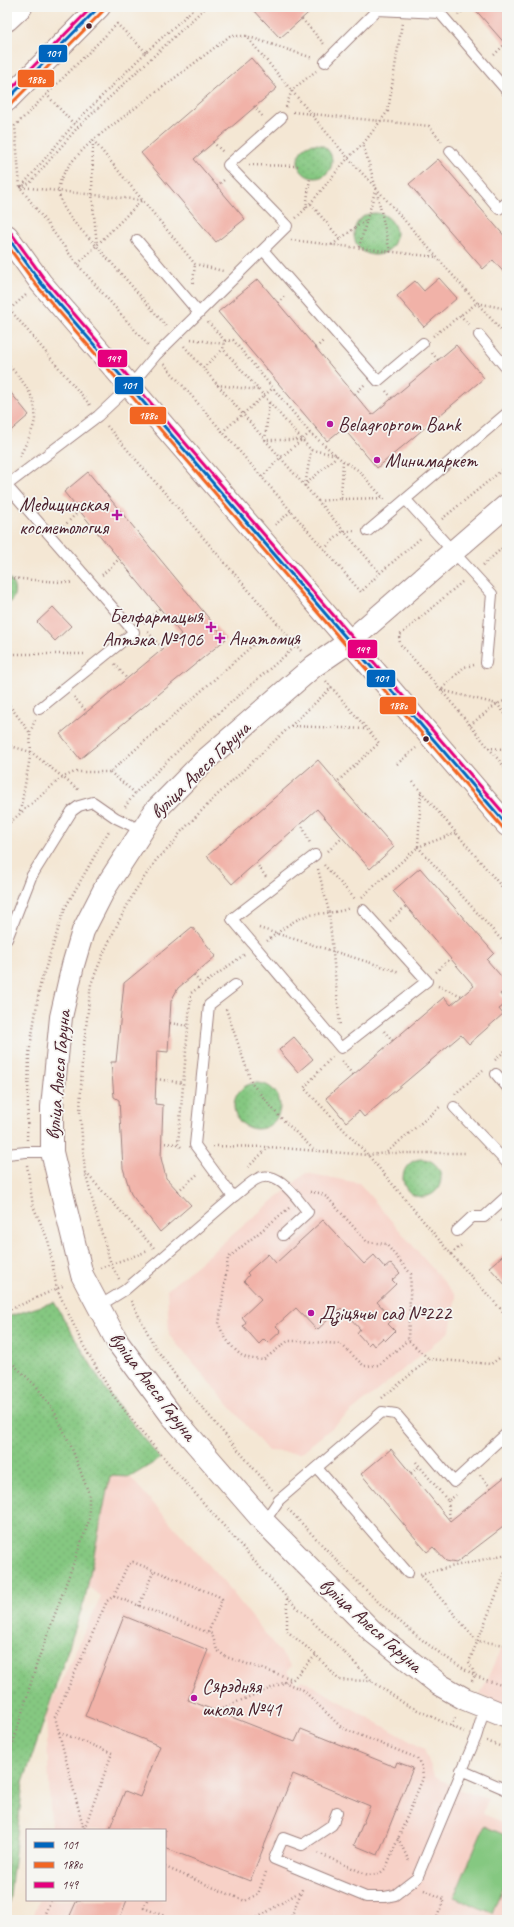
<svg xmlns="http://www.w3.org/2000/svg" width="514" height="1927" font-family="Caveat,sans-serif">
  <defs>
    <pattern id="park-dots" width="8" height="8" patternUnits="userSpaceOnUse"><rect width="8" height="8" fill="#85c881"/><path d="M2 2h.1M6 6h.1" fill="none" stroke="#74ab70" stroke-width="1.8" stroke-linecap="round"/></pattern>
  </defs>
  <rect width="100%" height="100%" fill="#f6f6f2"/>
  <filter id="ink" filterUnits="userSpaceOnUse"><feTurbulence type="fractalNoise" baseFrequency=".025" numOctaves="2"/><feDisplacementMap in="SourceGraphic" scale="8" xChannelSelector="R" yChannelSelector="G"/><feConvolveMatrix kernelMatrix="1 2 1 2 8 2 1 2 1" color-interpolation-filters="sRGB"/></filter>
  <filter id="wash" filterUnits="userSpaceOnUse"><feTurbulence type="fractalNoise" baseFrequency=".012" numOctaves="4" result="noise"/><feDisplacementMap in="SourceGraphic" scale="16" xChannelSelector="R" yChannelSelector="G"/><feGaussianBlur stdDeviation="0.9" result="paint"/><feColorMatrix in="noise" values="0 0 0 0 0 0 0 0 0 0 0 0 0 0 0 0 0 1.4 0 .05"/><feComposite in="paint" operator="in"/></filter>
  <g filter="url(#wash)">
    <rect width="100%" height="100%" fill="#f4e7d4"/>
    <!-- built -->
    <path fill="#f7d1c7" d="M306,1173l53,10 97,113 -6,35 -149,122 -33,-2 -99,-116 -2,-45z
      M110,1476l20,1 102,115 59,74 -4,6 10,12 5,-4 122,69 10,26 21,13 33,11 -5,15 24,10v96h-475l7,-20h126v-70h-114l-5,-116 55,-118 -19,-13z
      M507,1643v62l-27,-10 19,-43z"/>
    <!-- grass -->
    <path fill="#85c881" stroke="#687456" d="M484,1826l23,10v40l-15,37 -38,-16z"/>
    <!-- park -->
    <path fill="url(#park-dots)" stroke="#687456" d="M298 161a17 17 0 1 1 34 0a17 17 0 1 1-34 0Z
      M354 234a21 21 0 1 1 42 0a21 21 0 1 1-42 0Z
      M7,577c10,7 10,21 0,28z
      M234 1106a23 23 0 1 1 46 0a23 23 0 1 1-46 0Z
      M403 1178a19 19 0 1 1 38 0a19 19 0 1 1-38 0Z
      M54,1302l50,85 56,72 -30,18 -20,-1 -25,123 -62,184 -16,137v-603z"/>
    <g id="blocks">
      <!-- building -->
      <path fill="#f1b2a8" d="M251,7h64l-35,31z
        M473,7h34v39z
        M251,58l26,30 -83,71 51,60 -29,23 -75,-89z
        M438,159l69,80v37l-14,-16 -10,9 -74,-85z
        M439,278l18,20 -33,29 -27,-31 18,-15 9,10z
        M258,279l114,136 84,-70 28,33 -107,90 -34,-40 -16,13 -109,-129z
        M7,388l22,27 -22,19z
        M88,472l138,167 -146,120 -20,-25 121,-100 -117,-142z
        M53,607l18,19 -16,15 -18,-19z
        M318,760l76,87 -24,22 -53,-60 -85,75 -25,-28z
        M420,868l74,85 -7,7 20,23v5l-7,6 7,9 -8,6 4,5 -34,30 -8,-9 -97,82 -5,-6 -13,11 -20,-24 118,-101 7,8 23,-19 -81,-95z
        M192,927l24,29 -38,32 -7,13 -3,51 -11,-1 -2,53 8,1 -2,53 5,20 25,27 -31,27 -29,-38 -8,-26 -4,-68 -5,-3 -3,-35h5l8,-79z
        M294,1037l19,22 -15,13 -19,-22z
        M323,1220l41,44 10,-9 11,13 6,-5 9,10 -8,7 4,4 -19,18 16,17 -5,5 7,7 -10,10 -2,-3 -9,8 -3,-4 -3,3 -11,-12 3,-4 -19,-21 -24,22 -21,-22 -20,18 5,5 -13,12 -4,-4 -5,5 -16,-18 3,-4 -4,-5 19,-18 -17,-18 5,-6 -2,-2 21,-19 8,9z
        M507,1252v35l-18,-20z
        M391,1449l59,72 57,-46v49l-51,39 -10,-2 -13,-14 -6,5 -66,-78z
        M124,1616l84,34 -20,50 107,42 6,-13 94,38 2,-5 16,6 -35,87 -24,-10 16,-39 -77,-32 -43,107 -85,-33v-18h-56l16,-39 15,6 20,-51 -75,-30z
        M77,1900h50l-8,20h-51z"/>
    </g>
  </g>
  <g filter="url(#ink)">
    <use href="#blocks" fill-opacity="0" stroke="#9f8380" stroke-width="1"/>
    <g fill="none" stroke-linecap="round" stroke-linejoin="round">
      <defs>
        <path id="service" d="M325,62l52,-52 63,3 67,78
          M450,151l49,58 8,-7
          M137,240l62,73
          M263,250l115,131 45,-38
          M479,335l28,34
          M7,485l91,-69 33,-31 25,-30 131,-129 -59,-61 53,-47
          M7,486l127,146 -95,77
          M406,500l86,94 -6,69
          M368,531l139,-118
          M315,855l-83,64 109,129 86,-67 -64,-71
          M7,939l24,-62 41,-66 7,-5 14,-4 23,16 25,12
          M496,1074l11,13
          M454,1107l53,56
          M7,1154l19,-2h26
          M233,1197c7,-5 14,-12 22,-17 22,-14 42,19 53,32l-25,23
          M457,1231l15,-14h12l23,-21
          M99,1306l26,-16 108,-93 -38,-52 14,-140 26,-20
          M317,1468l91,105
          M264,1522l15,-22 103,-88 14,2 58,68 53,-49
          M461,1770l46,20
          M337,1812l-5,13 -30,20 -19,-7 -9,21 92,38h19l10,-2 22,-17 59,-141 9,-30"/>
        <path id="tertiary" d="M507,505l-158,137 -35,24 -110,95 -49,50 -50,77 -22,43 -10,34 -12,52 -9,90v45l30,123 36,68 54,73 92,106 109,110 67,53 25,14 42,17"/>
        <path id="secondary" d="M7,20l14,-13
          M7,100l92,-93
          M7,236l34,47 466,542"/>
      </defs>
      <!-- service casing -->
      <use href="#service" stroke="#9f8380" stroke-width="12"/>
      <!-- tertiary casing -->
      <use href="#tertiary" stroke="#9f8380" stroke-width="24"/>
      <!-- secondary casing -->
      <use href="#secondary" stroke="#9f8380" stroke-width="24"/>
      <!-- path -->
      <path stroke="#9f8380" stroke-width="2.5" stroke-dasharray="1 3" stroke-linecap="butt" d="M458,15l9,-8
        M302,19l22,25
        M246,36l101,121 29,31 131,149
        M146,52l-29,-28 -102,102 5,61 57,77 71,81
        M494,55l11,-11
        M46,94l28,30
        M254,106l9,11
        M286,107l6,-17 24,-19
        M293,112l136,14 13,16
        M93,140l102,124 28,7
        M93,141l-1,53 5,51
        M213,142l10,10
        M249,165l49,1
        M22,186l52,-62 72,-72 50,-45
        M217,186l7,-6
        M20,187l10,-4 48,-56 128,-120
        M21,187l121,13
        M311,204l29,35
        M306,208l4,-30
        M296,218c25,-23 41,-52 67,-74
        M291,240l146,17
        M332,245l35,-26
        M359,247l17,-59
        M390,252l-14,-64 -13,-44 25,-33 14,-88
        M78,264l64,-64
        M193,283l2,-19
        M278,303l8,-8
        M7,306l83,99
        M10,309l16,-14
        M460,315l10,11
        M208,322l17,19 -2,8 88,101 26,5
        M166,326c-21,-25 -43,-50 -64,-74 -15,-18 -39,-35 -43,-59 -3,-19 22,-41 34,-53l137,-104h16l67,22
        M433,336l44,-33 30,6
        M191,339l33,5
        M225,341l8,-1 77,93 33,28 -2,38 -23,2
        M184,346l196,227
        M316,348l8,-8
        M432,353l6,7
        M7,363c17,20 36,39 25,67 -3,9 -9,19 -13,28
        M164,364l197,228 19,-19 42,-36
        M203,368l20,-19
        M217,385l41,5
        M386,391l6,7
        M355,394l10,-10
        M269,403l-4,37h37
        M107,426l194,225
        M222,432l51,-44
        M343,461l15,9 27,30
        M262,477l18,-19 30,-25
        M304,486l33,-30
        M305,486l6,-36
        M341,499l43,-1
        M442,519l65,-53
        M275,525l16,-14
        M61,529l18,-18
        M324,549l19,-18h13
        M483,565l24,-21
        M102,575l17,-16
        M7,576l2,2 64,5
        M462,582l-63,54 1,8 41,46 66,80
        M144,623l16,-15
        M148,632l15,17
        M7,654h77
        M115,664l12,15
        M474,665l-10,2 -23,23 56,14 10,12
        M326,681l53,62 -42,39
        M74,697l13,15
        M7,702l23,31
        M35,720l-5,13 1,19 49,39
        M470,725l27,-21 10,-4
        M291,726l76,3
        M7,745l24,7 -11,60
        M488,748l19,1
        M397,764l19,-16
        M110,772l25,21
        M413,782l94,111
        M125,807l10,-14 65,-64 96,-83
        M7,814l6,6
        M301,823l9,20
        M7,825l54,-47 14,-6h35l143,-127 37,-5
        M456,833l-38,14 89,99
        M328,851l14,-13
        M256,863l10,14
        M324,865l32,35
        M318,869l11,43 11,114
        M362,897l56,-50 3,-54
        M390,921l16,-15
        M259,928l141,44
        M267,941c12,-9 25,-21 39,-25 15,-4 30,-2 43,-8
        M436,972l14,-13
        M194,975l7,9
        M438,986l24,10
        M226,1009l26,75 26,31 35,34
        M170,1023l18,3
        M384,1031l9,10
        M332,1057l-28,31 64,67 83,99 56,62
        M495,1060l12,-11
        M342,1061l11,14
        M156,1079l27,4
        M455,1094l28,-24
        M27,1140l2,-86 11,-69 25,-77 45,-79
        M161,1143l17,1
        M213,1146l55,1
        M181,1147l-3,-3 13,-151 54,-39
        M387,1152l54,-46
        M27,1165l6,41 15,34 9,49 26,56 30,50 29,38 145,165 48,45 37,38 33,23 59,28
        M248,1167l21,-20 99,8 19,-2h80
        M86,1173l68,75
        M178,1191l21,-18
        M310,1192l10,1 8,5 39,44 19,2 25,30 -3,66 21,19
        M289,1208l-61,50 -9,66c3,11 13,24 22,31 6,4 15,4 22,5l25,-19h11l42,3 23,22 15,-1 29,-25
        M501,1220l6,6
        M451,1254l12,-10
        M100,1268l48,-17
        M119,1279l-8,-15 -15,-50 -11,-42 -5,-59 2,-51 9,-78 13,-32 15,-31 16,-30 22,-32 13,-12 10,-14 33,-34 119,-112
        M131,1301l24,46 23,32 94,111
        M7,1311l58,-26
        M7,1361l7,4 23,22 17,24 17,35 18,48v27l-52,142 -30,100
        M382,1398l47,-39 62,5 14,-10 2,2
        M416,1462l32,39 8,-6
        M411,1473l9,-7
        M480,1475l11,13
        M448,1501l2,20
        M288,1509c57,59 112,124 185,165 10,6 23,9 34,13
        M507,1554l-87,20 57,67 30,4
        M114,1596l14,-32 5,-2 85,34 4,3 -14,34
        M287,1599v32l29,24 23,25 33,1
        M139,1606l15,-36
        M472,1681l3,-6 -6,-13 38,-94
        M284,1682l19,8 39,38 75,30 5,9 1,11 -37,90 -7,6 -11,1 -52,-23
        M215,1711l78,-32 23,-24
        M451,1726l5,-10
        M59,1732l53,21 -28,76
        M487,1741l20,8
        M84,1830l-29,-113 52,-116 7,-5 98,38 5,16 9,7 67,22
        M398,1838l11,23
        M165,1867l80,34 13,-7 8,-22 2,1
        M424,1890l20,9 -8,21
        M147,1900l-3,8 31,12
        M42,1920l9,-20
        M254,1920l47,-29
        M290,1920l13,-33"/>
      <!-- service -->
      <use href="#service" stroke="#fff" stroke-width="10"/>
      <!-- tertiary -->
      <use href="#tertiary" stroke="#fff" stroke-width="22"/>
      <!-- secondary -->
      <use href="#secondary" stroke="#fff" stroke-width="22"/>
      <defs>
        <path id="bus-1" d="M7,100l92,-93
          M7,236l34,47 466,542"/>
        <path id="bus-2" d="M11,104l92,-93
          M7,245l30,41 466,542"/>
        <path id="bus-3" d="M7,93l85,-86
          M11,233l34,47 462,537"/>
      </defs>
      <!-- bus-1 casing -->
      <use href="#bus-1" stroke="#f6f6f2" stroke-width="6"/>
      <!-- bus-2 casing -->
      <use href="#bus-2" stroke="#f6f6f2" stroke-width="6"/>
      <!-- bus-3 casing -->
      <use href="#bus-3" stroke="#f6f6f2" stroke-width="6"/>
      <!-- bus-1 -->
      <use href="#bus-1" stroke="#0065bd" stroke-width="3"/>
      <!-- bus-2 -->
      <use href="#bus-2" stroke="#f26522" stroke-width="3"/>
      <!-- bus-3 -->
      <use href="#bus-3" stroke="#e5007d" stroke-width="3"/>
    </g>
  </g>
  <!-- markers -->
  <g fill="#4a1f2b" stroke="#f6f6f2" stroke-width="1.5">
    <circle cx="89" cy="26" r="3.5"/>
    <circle cx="426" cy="739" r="3.5"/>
  </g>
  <g fill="#b5179e" stroke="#f6f6f2" stroke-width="1.5">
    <circle cx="330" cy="424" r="4"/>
    <circle cx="377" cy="460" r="4"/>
    <path d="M115 509h4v4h4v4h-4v4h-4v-4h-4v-4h4z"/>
    <path d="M209 621h4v4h4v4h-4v4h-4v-4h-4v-4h4z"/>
    <path d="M218 632h4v4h4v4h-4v4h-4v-4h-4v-4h4z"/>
    <circle cx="311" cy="1313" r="4"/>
    <circle cx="194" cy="1698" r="4"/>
  </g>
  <g text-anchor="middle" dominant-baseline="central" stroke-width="3.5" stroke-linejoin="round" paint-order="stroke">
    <!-- poi labels -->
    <g font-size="20" fill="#4a1f2b" stroke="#f6f6f2" text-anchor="start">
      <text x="338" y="424">Belagroprom Bank</text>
      <text x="385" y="460">Минимаркет</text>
      <text x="108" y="504" text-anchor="end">Медицинская<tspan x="108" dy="23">косметология</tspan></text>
      <text x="203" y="616" text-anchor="end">Белфармацыя<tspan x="203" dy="23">Аптэка №106</tspan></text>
      <text x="229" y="638">Анатомия</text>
      <text x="319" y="1313">Дзіцячы сад №222</text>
      <text x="202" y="1686">Сярэдняя<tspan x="202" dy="23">школа №41</tspan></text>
    </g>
    <!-- street labels -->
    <g font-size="20" fill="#4a1f2b" stroke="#f6f6f2">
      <text transform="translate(200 770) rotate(-44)">вуліца Алеся Гаруна</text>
      <text transform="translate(58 1075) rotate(-85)">вуліца Алеся Гаруна</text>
      <text transform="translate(153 1386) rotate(53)">вуліца Алеся Гаруна</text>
      <text transform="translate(371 1625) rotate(42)">вуліца Алеся Гаруна</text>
    </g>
  </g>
  <g stroke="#f6f6f2" stroke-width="1.5">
    <rect x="38" y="44" width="30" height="19" rx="4" fill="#0065bd"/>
    <rect x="17" y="69" width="38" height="19" rx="4" fill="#f26522"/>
    <rect x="97" y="349" width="31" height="19" rx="4" fill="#e5007d"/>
    <rect x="114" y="376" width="30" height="19" rx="4" fill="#0065bd"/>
    <rect x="129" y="406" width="38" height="19" rx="4" fill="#f26522"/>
    <rect x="347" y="639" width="31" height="20" rx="4" fill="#e5007d"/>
    <rect x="366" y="669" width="30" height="19" rx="4" fill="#0065bd"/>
    <rect x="379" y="696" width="38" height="19" rx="4" fill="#f26522"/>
  </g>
  <g font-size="11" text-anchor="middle" font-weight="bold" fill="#fff">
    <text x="53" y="57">101</text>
    <text x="36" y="83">188с</text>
    <text x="113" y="362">149</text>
    <text x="129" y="389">101</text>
    <text x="148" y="419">188с</text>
    <text x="362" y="653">149</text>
    <text x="381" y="682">101</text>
    <text x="398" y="709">188с</text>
  </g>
  <!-- margin -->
  <rect width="514" height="1927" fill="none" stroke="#f6f6f2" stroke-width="24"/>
  <!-- legend -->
  <rect x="26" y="1829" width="140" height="72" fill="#f6f6f2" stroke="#b1a0a2"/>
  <rect x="34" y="1842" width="20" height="6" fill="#0065bd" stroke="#b1a0a2"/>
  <text x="62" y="1849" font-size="12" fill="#4a1f2b">101</text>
  <rect x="34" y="1862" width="20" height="6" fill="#f26522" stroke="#b1a0a2"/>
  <text x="62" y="1869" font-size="12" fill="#4a1f2b">188с</text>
  <rect x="34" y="1882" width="20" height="6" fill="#e5007d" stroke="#b1a0a2"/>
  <text x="62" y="1889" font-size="12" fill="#4a1f2b">149</text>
</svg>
